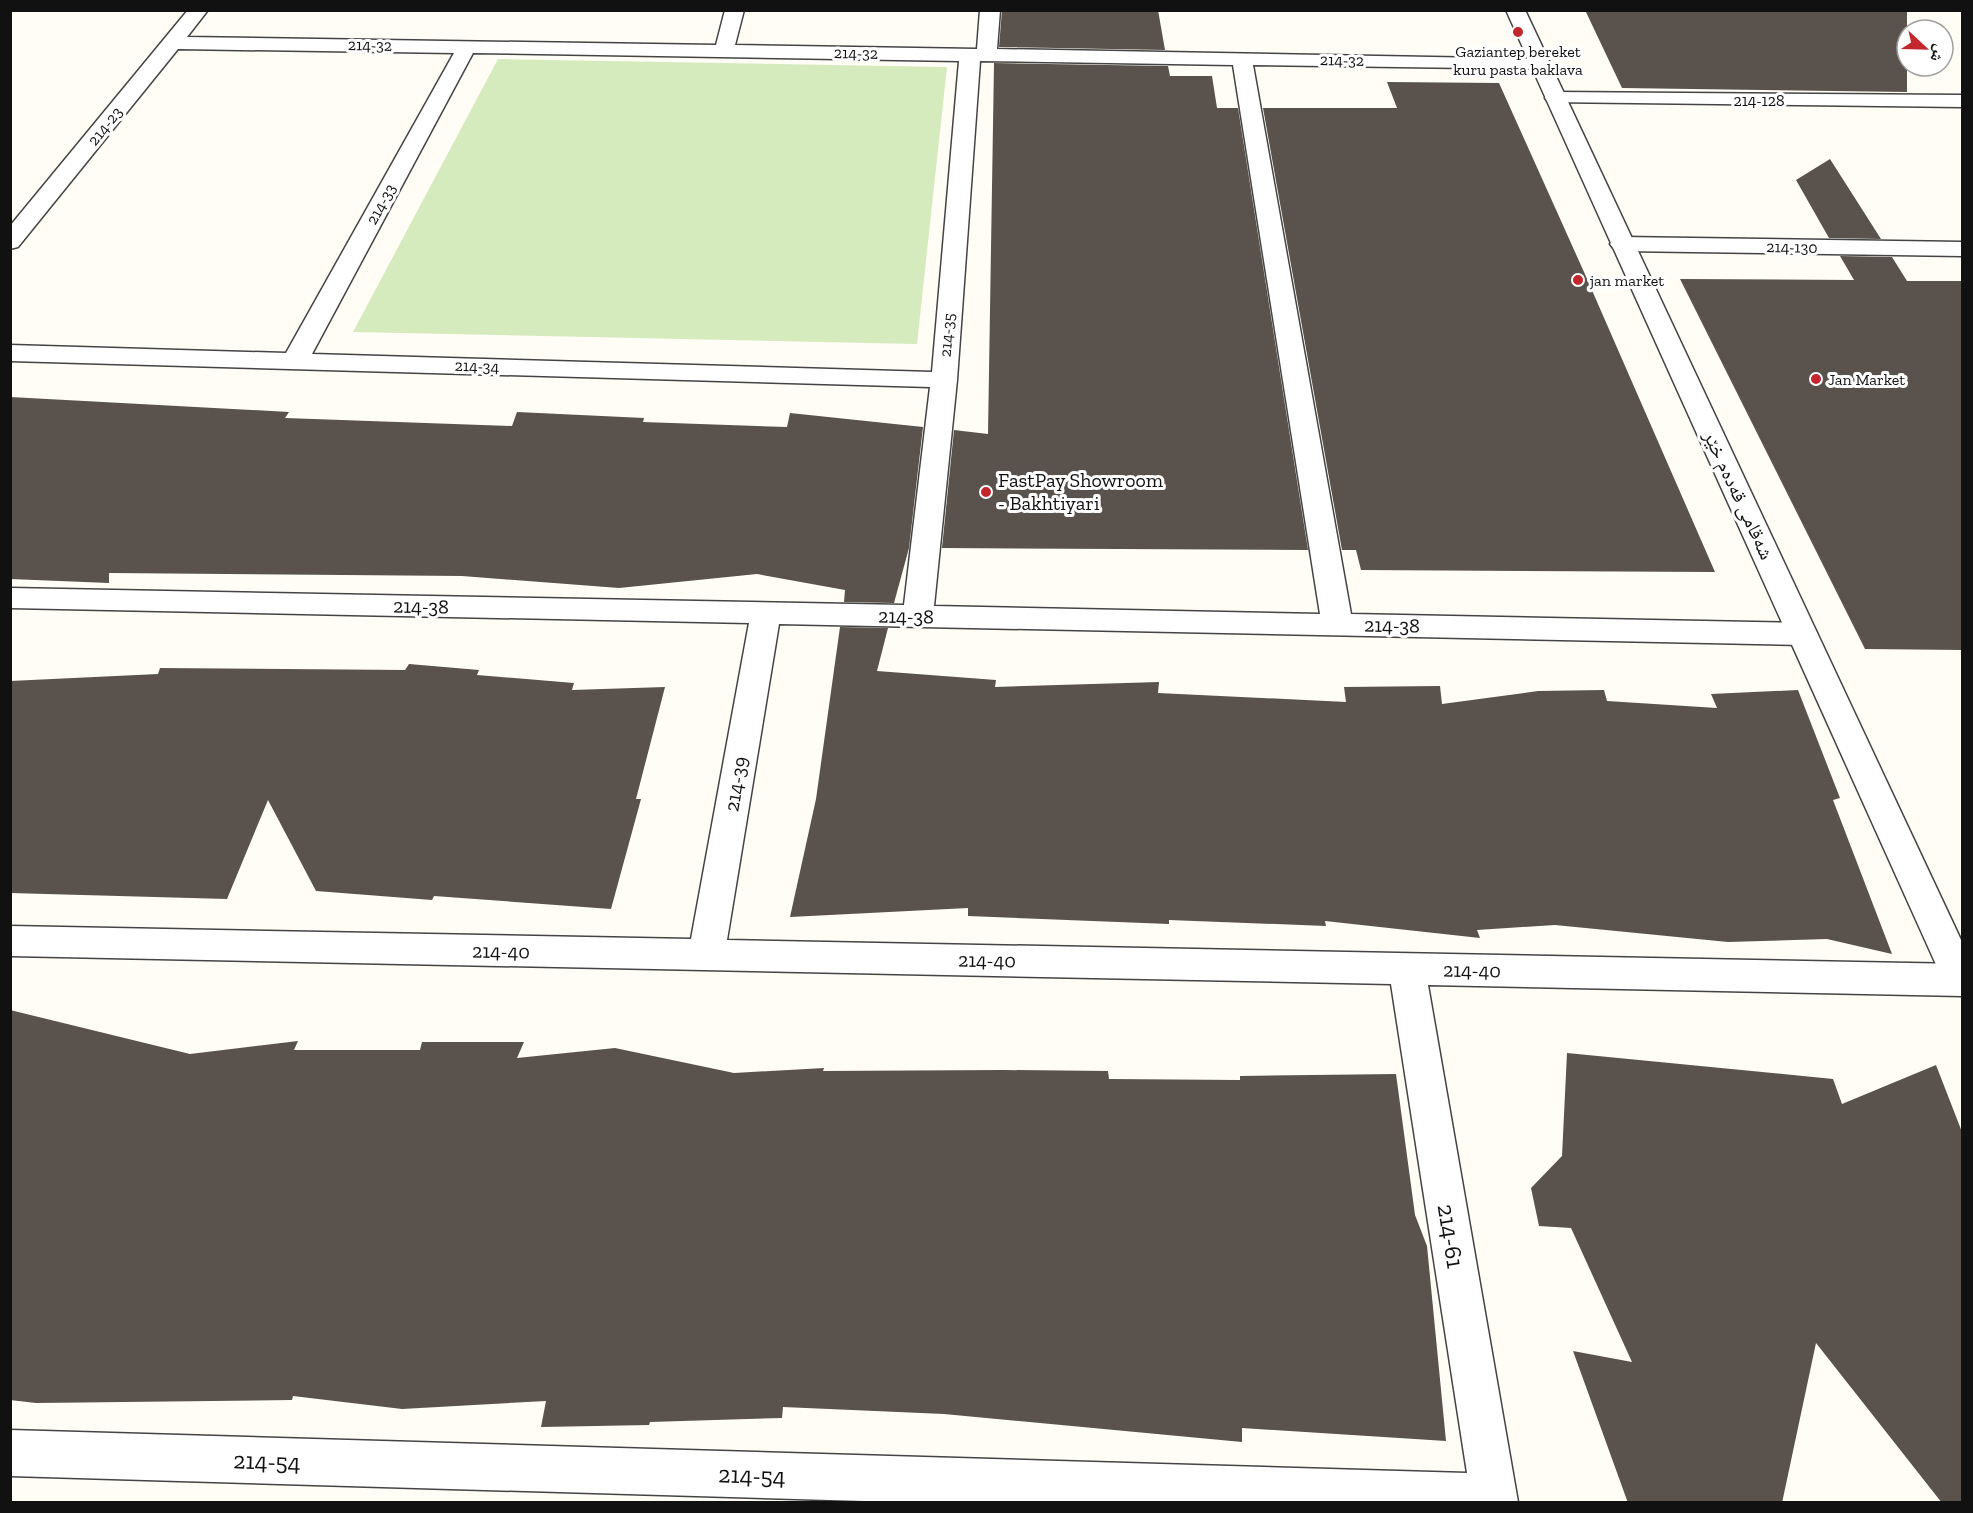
<svg xmlns="http://www.w3.org/2000/svg" width="1973" height="1513" font-family="'Zilla Slab','Noto Naskh Arabic',serif">
  <rect width="100%" height="100%" fill="#fffdf5"/>
  <!-- green -->
  <path fill="#d5ebbd" d="M498,59l449,8 -30,277 -564,-12z"/>
  <!-- building -->
  <path fill="#5a524d" d="M1002,10h156l7,40 -166,-3z
    M1585,10h322v82l-285,-4z
    M994,63l174,3 2,10h42l5,32h21l70,442 -366,-2 12,-118 34,4z
    M1387,82l112,1 85,189 131,300 -354,-2 -5,-20h-14l-79,-442h134z
    M1830,159l51,80 -52,-1 -33,-58z
    M1840,256l52,1 15,24h55v369l-97,-1 -185,-370 174,1z
    M10,397l279,15 -4,6 227,8 5,-14 127,6 -1,4 144,5 3,-14 133,14 -14,121 -15,55 -50,-1 1,-12 -88,-16 -138,14 -157,-12 -353,-3v10l-99,-4z
    M840,627l48,1 -11,43 119,9 -1,7 164,-5 -1,11 188,9 -2,-15 96,-1 2,18 96,-13 66,-1 3,11 110,7 -6,-14 87,-4 42,108 -7,2 59,154 -65,-15 -99,3 -173,-17 -78,5 3,8 -155,-17 1,5 -157,-6v4l-201,-8v-8l-178,9 26,-118z
    M409,664l70,6 -2,5 97,8 -2,7 93,-3 -29,112h5l-30,110 -177,-13 -2,4 -116,-9 -48,-91 -41,99 -217,-6v-212l148,-7 2,-6 245,2z
    M10,1010l180,44 108,-13 -4,9h126l2,-8h102l-7,16 98,-10 119,25 90,-5 -1,3 180,-1 105,1 1,8 131,1v-4l156,-2 19,141 12,31 19,195 -204,-13v14l-298,-28 -161,-7 -1,11 -132,4 -1,3 -108,2 5,-26 -144,8 -109,-13 -1,4 -256,3 -26,-3z
    M1567,1053l266,26 9,25 94,-39 26,67v371h-20l-126,-160 -34,160h-154l-55,-152 59,11 -61,-134 -32,-2 -8,-38 31,-32z"/>
  <g fill="none" stroke-linecap="round" stroke-linejoin="round">
    <defs>
      <path id="minor" d="M188,10h20l-21,27 529,8 9,-35h19l-9,35 242,4 3,-39h20l-3,39 549,10 3,4 -3,4 -7,2 -286,-4 98,549 451,9 11,3 4,8 -4,8 -11,3 -1023,-21 -52,316 1235,24v32l-534,-11 90,517h-621l-887,-26v-46l1457,43 -76,-489 -1381,-28v-30l681,13 58,-316 -739,-15v-20l894,17 26,-218 -920,-26v-16l276,8 168,-300 -276,-4 -160,198 -8,2v-23zM473,53l486,8 -27,311 -620,-18zM980,61l253,4 87,549 -386,-8 23,-226z
        M1555,92l407,3v12l-414,-5 -3,-4 3,-4z
        M1622,237l340,5v14l-340,-5 -8,-2 -4,-5 4,-5z"/>
      <path id="tertiary" d="M1506,10h19l437,932v54l-13,-5 -6,-11z"/>
    </defs>
    <!-- minor casing -->
    <use href="#minor" stroke="#444" stroke-width="3"/>
    <!-- tertiary casing -->
    <use href="#tertiary" stroke="#444" stroke-width="3"/>
    <!-- minor -->
    <use href="#minor" fill="#fff" fill-rule="evenodd"/>
    <!-- tertiary -->
    <use href="#tertiary" fill="#fff" fill-rule="evenodd"/>
  </g>
  <!-- markers -->
  <g fill="#c4262e" stroke="#fff" stroke-width="2">
    <circle cx="1518" cy="32" r="6"/>
    <circle cx="1578" cy="280" r="6"/>
    <circle cx="1816" cy="379" r="6"/>
    <circle cx="986" cy="492" r="6"/>
  </g>
  <g text-anchor="middle" dominant-baseline="central" stroke-width="6" stroke-linejoin="round" paint-order="stroke">
    <!-- far-street labels -->
    <g font-size="16" fill="#111" stroke="#fff">
      <text transform="translate(370 45) rotate(1)">214-32</text>
      <text transform="translate(856 53) rotate(1)">214-32</text>
      <text transform="translate(1342 60) rotate(1)">214-32</text>
      <text x="1759" y="100">214-128</text>
      <text transform="translate(105 126) rotate(-51)">214-23</text>
      <text transform="translate(381 204) rotate(-61)">214-33</text>
      <text transform="translate(1792 247) rotate(1)">214-130</text>
      <text transform="translate(947 335) rotate(-85)">214-35</text>
      <text transform="translate(477 366) rotate(2)">214-34</text>
    </g>
    <!-- far-poi labels -->
    <g font-size="16" fill="#111" stroke="#fff" text-anchor="start">
      <text x="1518" y="51" text-anchor="middle">Gaziantep bereket<tspan x="1518" dy="18">kuru pasta baklava</tspan></text>
      <text x="1590" y="280">jan market</text>
      <text x="1828" y="379">Jan Market</text>
    </g>
    <!-- poi labels -->
    <g font-size="20" fill="#111" stroke="#fff" text-anchor="start">
      <text x="998" y="480">FastPay Showroom<tspan x="998" dy="23">- Bakhtiyari</tspan></text>
    </g>
    <!-- street labels -->
    <g font-size="20" fill="#111" stroke="#fff">
      <text transform="translate(1739 495) rotate(65)">شەقامی قەدەم خێر</text>
      <text transform="translate(421 606) rotate(1)">214-38</text>
      <text transform="translate(906 616) rotate(1)">214-38</text>
      <text transform="translate(1392 625) rotate(1)">214-38</text>
      <text transform="translate(736 784) rotate(-80)">214-39</text>
      <text transform="translate(501 951) rotate(1)">214-40</text>
      <text transform="translate(987 960) rotate(1)">214-40</text>
      <text transform="translate(1472 970) rotate(1)">214-40</text>
    </g>
    <!-- near-street labels -->
    <g font-size="24" fill="#111" stroke="#fff">
      <text transform="translate(1451 1236) rotate(81)">214-61</text>
      <text transform="translate(267 1461) rotate(2)">214-54</text>
      <text transform="translate(752 1475) rotate(2)">214-54</text>
    </g>
  </g>
  <!-- border -->
  <rect width="1973" height="1513" fill="none" stroke="#111111" stroke-width="24"/>
  <!-- north arrow -->
  <g transform="translate(1925 48) rotate(112)"><circle r="28" fill="#ffffff" stroke="#a0a0a0" stroke-width="1.5"/>
  <path d="M0-4.5L10 22L0 15L-10 22Z" fill="#c4262e"/>
  <text y="-9" font-size="16" font-weight="bold" text-anchor="middle" fill="#111111">ش</text>
  </g>
</svg>
